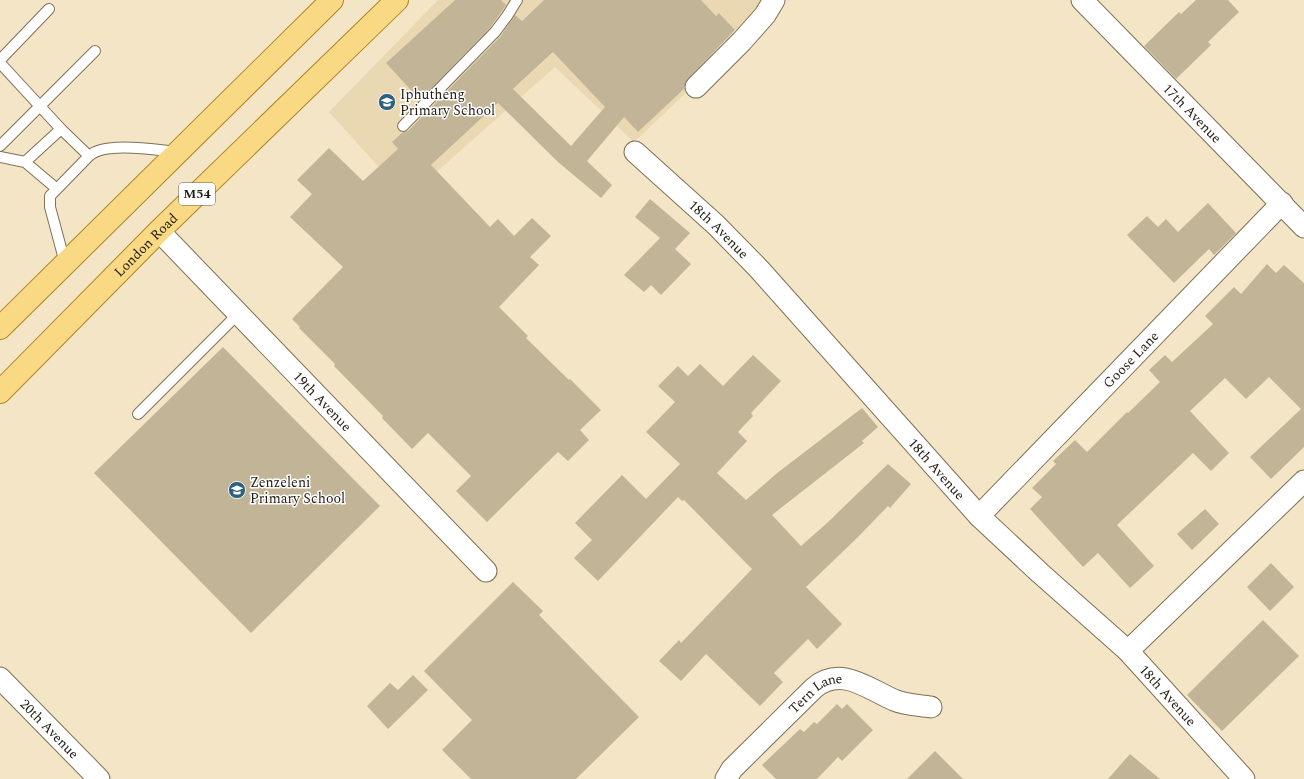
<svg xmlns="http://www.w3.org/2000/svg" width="1304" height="779" font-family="Spectral,serif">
  <rect width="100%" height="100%" fill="#f3e5c6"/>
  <!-- built -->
  <path fill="#e9d8b2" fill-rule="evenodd" d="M438,0h106l-152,142 6,7 15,33 183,-169 105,-13h67l-25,39 -109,103 -79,-75 -148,131 -78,-86zM452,3l32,34 -66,61 -32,-35zM719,13l22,23 -103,96 -21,-23z"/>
  <!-- building -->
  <path fill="#c2b597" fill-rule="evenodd" d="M455,0h46l5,5 -16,23 -70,72 -34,-37z
    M544,0h157l15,16 3,-3 16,17 -47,49 -3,5 -1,5 -46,43 -14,-15 -37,44 25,24 -11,13 -43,-36 -60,-59 -67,62 59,62 8,-8 16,17 18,-18 19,18 -21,21 9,8 -40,42 29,29 -2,2 43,42 1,-1 31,31 -21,20 9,10 -21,21 -10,-9 -71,70 -31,-31 15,-15 -43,-43 -16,16 -30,-31 1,-2 -49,-50 1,-2 -36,-36 1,-1 -8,-8 51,-52 -53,-50 22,-23 -15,-14 32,-32 34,33 35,-32 -6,-7 11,-10 5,-1 92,-94 15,-22 7,6zM553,52l52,55 -34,39 -58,-57z
    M1196,0h32l11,12 -31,30 3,3 -35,34 -32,-33 35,-34 2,2z
    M650,199l40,34 -15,16 16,15 -30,31 -10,-10 -7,7 -20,-17 36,-37 -25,-21z
    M1208,203l28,30 -22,22 -5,-6 -35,34 -47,-48 20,-19 11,11 8,-8 12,13z
    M1267,264l9,9 8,-8 20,18v164l-33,32 -21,-22 51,-48 -32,-32 -23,22 -21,-21 -35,33 39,42 -18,18 -18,-18 -76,72 37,41 -24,22 -32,-35 -15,14 -53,-58 12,-12 -10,-9 24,-24 -3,-3 22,-21 12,12 40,-40 1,1 32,-31 -11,-12 16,-15 7,7 41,-38 -8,-8 29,-29 7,7z
    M223,347l157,159 -129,127 -157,-160z
    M753,355l28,26 -30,32 2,3 -15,16 9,9 -30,32 29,27 30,-26 86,-66 16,19 -16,14 2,2 -92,72 29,31 25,-22 62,-60 23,20 -21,24 -2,-2 -30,31 -52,50 36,37 -25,25 -9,-10 -34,34 9,9 -23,24 -54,-52 -25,27 -22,-20 20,-21 2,3 71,-74 -68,-69 -2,1 -4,-4 -80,84 -24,-23 18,-18 -17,-17 47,-48 24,24 34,-35 -34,-32 29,-30 -17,-16 20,-20 10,10 12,-12 23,22z
    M1205,509l14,15 -27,26 -15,-16z
    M1271,563l23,24 -24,24 -23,-24z
    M513,582l30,29 -4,4 100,102 -63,62h-105l-29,-29 30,-30 -48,-49z
    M1263,620l36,36 -77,75 -35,-36z
    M413,675l15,15 -40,39 -21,-23 23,-23 8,7z
    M837,704l5,5 5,-5 26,26 -31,31 -4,-4 -21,22h-41l-14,-14 38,-36 4,3 10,-10 3,2z
    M935,751l28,28h-56z
    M1130,754l30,25h-52z"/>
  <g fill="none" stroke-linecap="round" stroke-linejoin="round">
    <defs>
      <path id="lane" d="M0,60l49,-51
        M0,63l61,66 28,27
        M403,126l92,-94 12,-16 10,-16
        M0,146l95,-95
        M0,157l25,5 32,27
        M25,162l36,-33
        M65,263l-15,-56v-11l39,-40c16,-15 67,-6 88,-4
        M138,414l100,-100"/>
      <g id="street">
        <path id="s1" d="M1082,0l222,227"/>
        <path d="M696,87l46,-46 23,-26 9,-15"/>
        <path id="s2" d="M635,152l81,73 43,44 220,247 61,57 88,78 116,128"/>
        <path id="s3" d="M159,231l327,340"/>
        <path id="s4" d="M979,516l303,-313"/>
        <path d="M1128,651l176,-170"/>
        <path id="s5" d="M0,678l99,101"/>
        <path id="s6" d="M726,779l6,-10 82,-81c27,-23 54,1 80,12 11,5 25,5 37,7"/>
      </g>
      <g id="primary">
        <path d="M0,328l332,-328"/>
        <path id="s7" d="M0,392l159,-161 238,-231"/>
      </g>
    </defs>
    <!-- lane casing -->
    <use href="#lane" stroke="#7e7156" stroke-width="12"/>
    <!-- street casing -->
    <use href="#street" stroke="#7e7156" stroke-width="23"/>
    <!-- primary casing -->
    <use href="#primary" stroke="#aa8625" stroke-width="24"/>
    <!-- lane -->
    <use href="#lane" stroke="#fff" stroke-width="10"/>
    <!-- street -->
    <use href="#street" stroke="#fff" stroke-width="21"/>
    <!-- primary -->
    <use href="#primary" stroke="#f9d983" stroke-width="22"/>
  </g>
  <!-- icons -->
  <defs>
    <symbol id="school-disc" viewBox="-11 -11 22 22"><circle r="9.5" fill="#2e617e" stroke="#fff"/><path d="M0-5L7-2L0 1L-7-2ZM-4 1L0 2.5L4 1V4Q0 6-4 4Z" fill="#fff"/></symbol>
  </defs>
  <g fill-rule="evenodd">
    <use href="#school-disc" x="377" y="92" width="20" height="20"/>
    <use href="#school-disc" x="227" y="480" width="20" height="20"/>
  </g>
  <g text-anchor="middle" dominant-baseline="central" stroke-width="3" stroke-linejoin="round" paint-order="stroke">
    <!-- shield labels -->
    <rect fill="#fff" stroke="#635f58" stroke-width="1" x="179" y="183" width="36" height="22" rx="3"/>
    <g font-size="13" font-weight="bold" fill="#201b10">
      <text x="197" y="194">M54</text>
    </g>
    <!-- poi labels -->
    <g font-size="14" fill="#201b10" stroke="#fff" text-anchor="start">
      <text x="400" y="94">Iphutheng<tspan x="400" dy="16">Primary School</tspan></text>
      <text x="250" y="482">Zenzeleni<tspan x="250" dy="16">Primary School</tspan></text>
    </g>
    <!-- street labels -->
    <g font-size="14" fill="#201b10" stroke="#fff">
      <text stroke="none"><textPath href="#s1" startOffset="158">17th Avenue</textPath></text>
      <text stroke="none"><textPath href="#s2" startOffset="114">18th Avenue</textPath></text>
      <text stroke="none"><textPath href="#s7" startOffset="207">London Road</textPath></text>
      <text stroke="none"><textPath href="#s4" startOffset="218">Goose Lane</textPath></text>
      <text stroke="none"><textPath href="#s3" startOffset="236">19th Avenue</textPath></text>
      <text stroke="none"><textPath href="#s2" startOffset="438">18th Avenue</textPath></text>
      <text stroke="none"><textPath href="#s2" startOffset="762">18th Avenue</textPath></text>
      <text stroke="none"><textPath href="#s6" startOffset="126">Tern Lane</textPath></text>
      <text stroke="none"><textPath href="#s5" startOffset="71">20th Avenue</textPath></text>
    </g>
  </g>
</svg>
